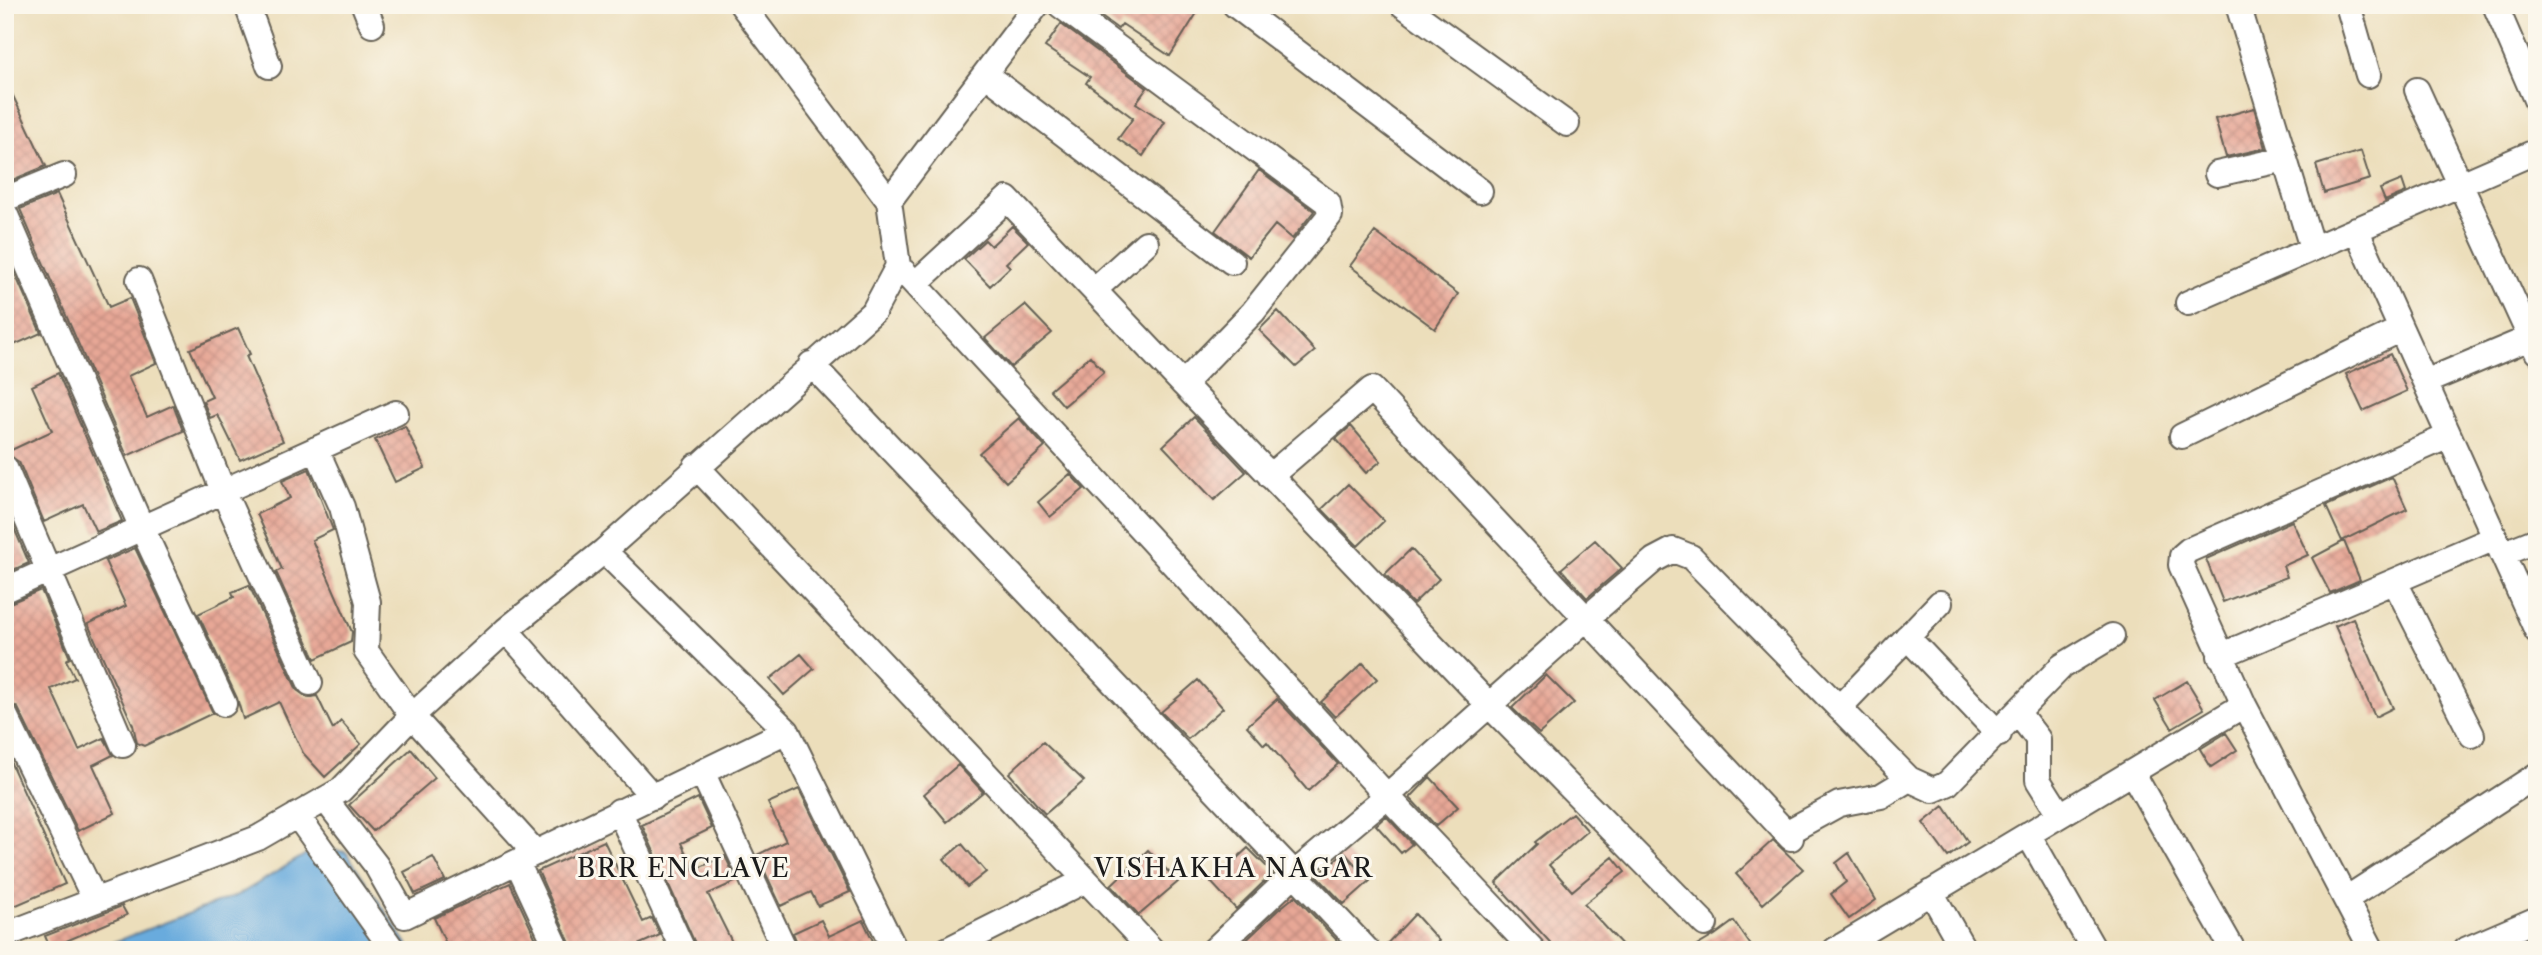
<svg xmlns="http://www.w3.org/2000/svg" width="2542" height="955" font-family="'Libre Caslon Text',serif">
  <defs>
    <pattern id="building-cross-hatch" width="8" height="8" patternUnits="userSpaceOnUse" patternTransform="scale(1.75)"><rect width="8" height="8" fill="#e7a796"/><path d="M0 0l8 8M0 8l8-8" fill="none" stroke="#c68f81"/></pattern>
  </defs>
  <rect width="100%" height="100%" fill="#fbf7ec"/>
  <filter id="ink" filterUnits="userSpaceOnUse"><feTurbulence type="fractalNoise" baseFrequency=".0143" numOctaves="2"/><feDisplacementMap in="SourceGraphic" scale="14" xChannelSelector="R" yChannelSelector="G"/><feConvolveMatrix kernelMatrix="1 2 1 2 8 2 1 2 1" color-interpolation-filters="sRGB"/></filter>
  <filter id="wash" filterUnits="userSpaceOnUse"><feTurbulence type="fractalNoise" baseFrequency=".00686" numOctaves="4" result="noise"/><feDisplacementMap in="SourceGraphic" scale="28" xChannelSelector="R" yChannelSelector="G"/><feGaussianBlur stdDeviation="1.57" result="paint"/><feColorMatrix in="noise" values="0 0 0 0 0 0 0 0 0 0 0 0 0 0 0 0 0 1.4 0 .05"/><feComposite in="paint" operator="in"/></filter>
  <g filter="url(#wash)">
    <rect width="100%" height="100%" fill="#ecdebb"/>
    <!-- water -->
    <path fill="#69abdd" stroke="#42647c" stroke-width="2" d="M316,848l30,4 65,98h-318l147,-56z"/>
    <g id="blocks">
      <!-- building -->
      <path fill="url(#building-cross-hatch)" d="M1085,5h117l-32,51 -48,-32 -4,5z
        M1061,24l86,64 -11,15 29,19 -22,34 -25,-17 15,-21 -47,-35 4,-6 -45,-30z
        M5,79l41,87 -41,17z
        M2254,108l12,40 -40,9 -11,-38z
        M2361,151l9,28 -46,14 -8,-28z
        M1259,170l55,41 -22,28 -17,-14 -26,32 -34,-26z
        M2402,180l4,12 -21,9 -5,-12z
        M57,194l52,113 21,-9 26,65 -28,13 19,41 26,-12 10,26 -56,25 -107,-247z
        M1012,226l16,16 -22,21 4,4 -20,19 -26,-27 21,-19 6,6z
        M1375,232l83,62 -23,35 -85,-63z
        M5,251l36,82 -36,16z
        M1025,305l27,28 -41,34 -26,-29z
        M1278,311l37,40 -19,16 -37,-37z
        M238,328l12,26 -4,2 37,85 -43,19 -20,-41 -3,-4 -7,3 -7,-17 9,-4 -22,-48z
        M2390,354l17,37 -44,20 -17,-37z
        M1090,356l14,16 -40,34 -14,-16z
        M58,373l64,148 -26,11 -13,-28 -39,18 -25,-60 -14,-9 47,-22 -20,-45z
        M1194,417l52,55 -32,28 -51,-54z
        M1019,418l26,29 -39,35 -27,-29z
        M405,426l20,42 -30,14 -20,-42z
        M1351,426l30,35 -15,12 -30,-34z
        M309,469l24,61 -21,10 40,92 -1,10 -36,17 -39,-87 6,-3 -25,-55 33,-16 -8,-17z
        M1070,474l14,15 -34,28 -12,-15z
        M2392,477l15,32 -65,32 -16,-35z
        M1348,484l36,37 -26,25 -36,-37z
        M5,507l24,56 -23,10 -1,-2z
        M2292,521l16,34 -25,11 4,11 -64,25 -17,-43z
        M1595,540l27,28 -35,30 -26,-29z
        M2344,541l16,39 -30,13 -18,-35z
        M135,548l78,165 -69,33 -7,-3 -4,-18 -45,-101 38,-18 -21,-45z
        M1411,549l28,30 -26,25 -28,-30z
        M249,585l48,105 11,8 9,-2 16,33 8,-8 20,23 -36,33 -22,-24 -24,-51 -36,17 -6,-21 -39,-84 36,-17 -2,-5z
        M41,590l29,68 -4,2 9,18 -24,11 28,61 25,-12 9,17 -20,10 22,48 -37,18 -60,-123 -13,-8v-95z
        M2353,618l40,90 -18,9 -40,-91z
        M801,654l13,15 -30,26 -14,-16z
        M1363,663l14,16 -42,38 -14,-15z
        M1546,675l28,28 -35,31 -27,-26z
        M1198,680l25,28 -35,31 -27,-27z
        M2187,681l17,28 -32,19 -17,-28z
        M1277,699l61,65 -30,27 -41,-49 -3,3 -17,-19z
        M2226,733l11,17 -26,17 -11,-18z
        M1043,742l41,39 -39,33 -36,-41z
        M411,749l24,29 -62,53 -24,-26z
        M5,750l60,134 -60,26z
        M958,765l25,27 -36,30 -23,-28z
        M1430,777l28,30 -22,19 -26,-28z
        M799,789l51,103 -32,14 -7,-14 -30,14 -24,-51 29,-14 -18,-38z
        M698,798l14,30 -31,15 13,27 31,-14 12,25 -29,13 28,56h-38l-56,-125z
        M1944,806l24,36 -20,15 -25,-34z
        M1572,813l16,18 -39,34 23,26 41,-34 12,15 -41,32 43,46h-70l-61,-67 41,-39 -2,-2z
        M1386,816l26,28 -11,9 -25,-28z
        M1773,840l30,29 -40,35 -27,-30z
        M604,841l39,81 9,-4 8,17 -33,15h-54l-35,-79z
        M962,844l24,28 -19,15 -23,-28z
        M1248,848l25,25 -37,36 -25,-27z
        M1148,850l30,32 -39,33 -28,-30z
        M1344,852l26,29 -26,23 -27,-28z
        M1849,853l27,47 -27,19 -18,-25 15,-12 -10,-19z
        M433,857l12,23 -30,14 -11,-22z
        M510,883l31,67h-92l-15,-32z
        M1295,896l51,54h-110l42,-40z
        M122,906l5,9 -77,33 -5,-12z
        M1415,914l24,27 -10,9h-48z
        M821,920l8,16 34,-16 12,25 -11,5h-64l-7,-17z
        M1734,921l20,29h-64l25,-15z"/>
    </g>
  </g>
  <g filter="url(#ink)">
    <use href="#blocks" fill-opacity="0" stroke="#656054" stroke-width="2"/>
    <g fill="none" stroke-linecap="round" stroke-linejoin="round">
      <defs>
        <path id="minor" d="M247,5l22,61
          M364,5l8,20
          M742,5l147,196
          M1060,5l268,198 2,12 -77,97 -70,72
          M1235,5l245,186
          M1403,5l164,119
          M2238,5l74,243
          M2348,5l20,70
          M2495,5l42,97
          M985,74l247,188
          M2417,90l120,262
          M2217,174l68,-15
          M5,199l59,-24
          M5,213l136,313 83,178
          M2356,229l181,402
          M904,272l483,524 146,154
          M139,280l84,211 87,192
          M915,284l92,-85 482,506 216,219
          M1094,290l52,-47
          M2188,303l349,-152
          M811,364l556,586
          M2425,382l112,-47
          M2182,436l219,-107
          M316,449l26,58 26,95 -2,49 46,65 124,137
          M696,466l456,484
          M5,468l118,277
          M1270,476l102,-87 419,449
          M604,551l183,180 108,219
          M2502,554l35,-14
          M2395,582l77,153
          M5,590l391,-177
          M506,630l147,167
          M1907,637l92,97
          M2220,656l275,-118
          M1839,708l101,-105
          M2018,713l20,26v41l22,35
          M5,715l90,185
          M2132,772l101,178
          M703,774l82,176
          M325,799l51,66 29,51 382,-185
          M619,811l64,139
          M297,815l96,135
          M1786,833l53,-29 42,-8 28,-17
          M2028,834l66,116
          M518,864l40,86
          M1931,892l33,58
          M2346,899l191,-124
          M5,935l253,-97 83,-48 71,-74 94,-86 98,-79 270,-240 24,-45 -9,-65 148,-196
          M947,950l139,-70
          M1214,950l81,-77 92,-77 201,-179 66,-57 19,-10 18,7 218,222 24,11 14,-6 115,-118 50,-30
          M1835,950l409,-245
          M2372,950l-128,-245 -63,-140 1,-9 7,-6 260,-114
          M2465,950l72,-31"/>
      </defs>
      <!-- minor casing -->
      <use href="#minor" stroke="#656054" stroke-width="28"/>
      <!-- minor -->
      <use href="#minor" stroke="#fff" stroke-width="24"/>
    </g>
  </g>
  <g text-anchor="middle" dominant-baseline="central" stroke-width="6" stroke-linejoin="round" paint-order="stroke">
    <!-- neighbourhood labels -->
    <g font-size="26" letter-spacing="2" fill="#1c1c1c" stroke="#fbf7ec">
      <text x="684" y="868">BRR ENCLAVE</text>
      <text x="1234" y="868">VISHAKHA NAGAR</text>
    </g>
  </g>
  <!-- margin -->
  <rect width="2542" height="955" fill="none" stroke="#fbf7ec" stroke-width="28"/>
</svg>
